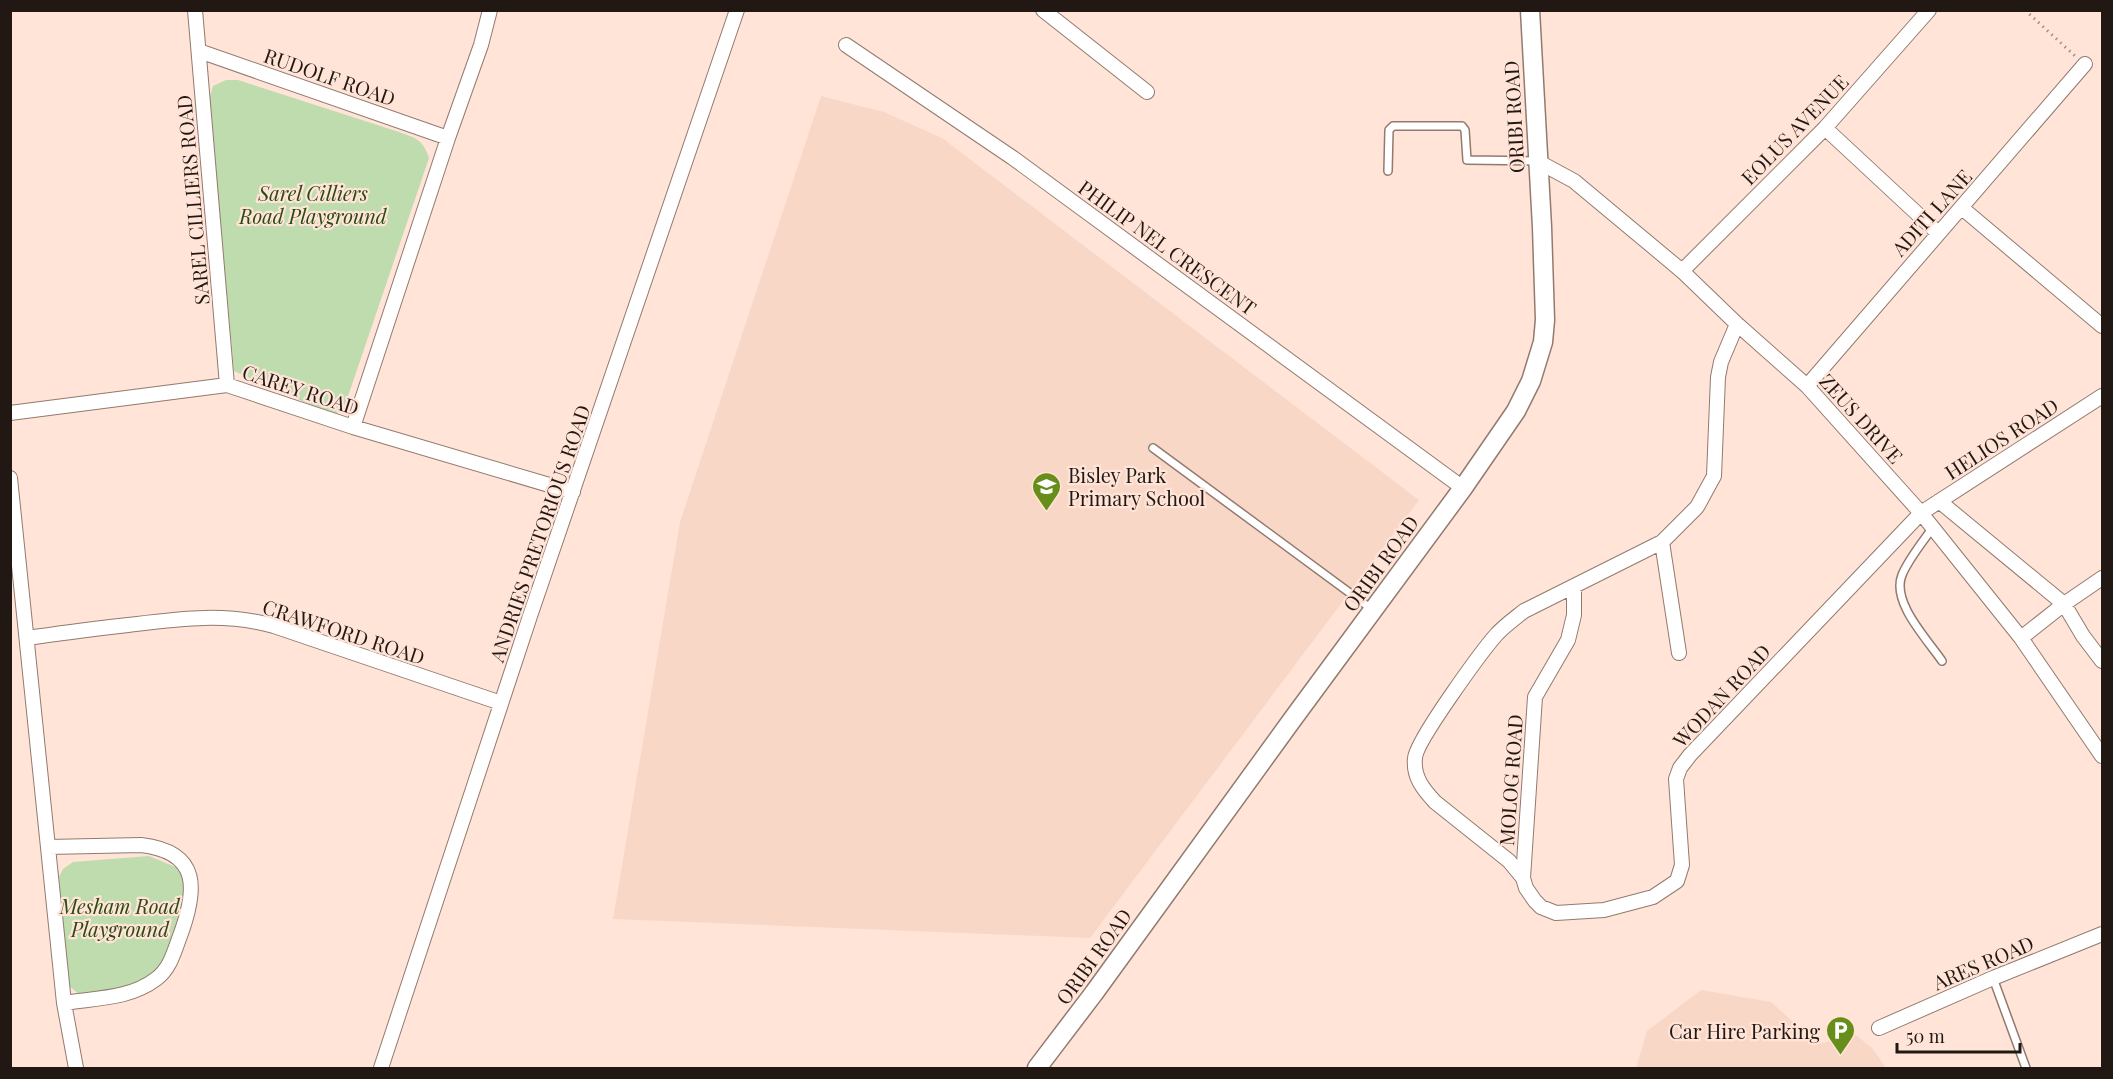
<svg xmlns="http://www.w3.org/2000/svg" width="2113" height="1079" font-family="'Playfair Display',serif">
  <rect width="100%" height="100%" fill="#ffe4d7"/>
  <!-- built -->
  <path fill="#f9d7c7" d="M821,96l63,16 58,26 477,362 -329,438 -477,-19 67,-397z
    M1701,990l70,12 47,42 38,-9 17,14 13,19h-250l11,-37z"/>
  <!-- green -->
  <path fill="#bedcae" d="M226,80h12l161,52c16,6 24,7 30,26l-85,250 -10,7 -100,-44 -25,-271 4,-14z
    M149,856l29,12 9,16 -2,21 -23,63 -24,19 -57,9 -14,-12 -8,-107 4,-8 10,-7z"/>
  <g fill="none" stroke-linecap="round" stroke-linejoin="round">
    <defs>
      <path id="lane" d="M1388,171l1,-41 4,-4h69l3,4 2,30 70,1
        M1153,448l220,162
        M1933,527c-10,15 -24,31 -31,48 -11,27 25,64 40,86
        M1993,978l33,90"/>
      <path id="street" d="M195,10l32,375
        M1043,10l104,82
        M846,45l167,113 450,330
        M199,51l249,87
        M1825,128l113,105
        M1537,161l37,20 108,90 55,53 70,62 114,127 100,125 81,118
        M1962,208l140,118
        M1682,271l143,-143 104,-118
        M1807,386l278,-322
        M10,413l217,-28 126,42 220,65
        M353,427l95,-289 33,-93 9,-35
        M10,478l54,525 12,65
        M1939,501l125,103 19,32 19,25
        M1662,542l-138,69c-10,8 -20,15 -28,24 -14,16 -80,106 -81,123 -2,19 8,31 20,44l74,59 14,17 3,10 9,13 6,6 15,6 48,-3 49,-13 24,-16 5,-16 -6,-86 4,-11 10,-13 231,-242 181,-117
        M28,638c33,-5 66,-9 100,-13 49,-6 97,-13 146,1l227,77
        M2021,638l43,-34 38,-26
        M1679,653l-17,-111 35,-35 17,-31 4,-99 3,-15 16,-38
        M48,847l93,-2c60,7 56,45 39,91 -6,16 -10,33 -24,43 -26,20 -61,19 -92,24
        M1523,878l12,-181 33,-57 6,-25v-29
        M1879,1028l114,-50 109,-44
        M381,1068l149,-452 207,-606"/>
      <path id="secondary" d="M1037,1068l57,-75 198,-273 171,-232 53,-77 15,-30 12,-39 2,-22 -3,-93 -12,-217"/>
    </defs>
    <!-- lane casing -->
    <use href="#lane" stroke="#927a6f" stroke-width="10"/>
    <!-- street casing -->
    <use href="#street" stroke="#927a6f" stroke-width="16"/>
    <!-- secondary casing -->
    <use href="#secondary" stroke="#927a6f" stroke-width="21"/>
    <!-- path -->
    <path stroke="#a28f85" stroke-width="3" stroke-dasharray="1.5 4.5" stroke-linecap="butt" d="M2025,10l50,46"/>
    <!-- lane -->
    <use href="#lane" stroke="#fff" stroke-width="7"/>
    <!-- street -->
    <use href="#street" stroke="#fff" stroke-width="14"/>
    <!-- secondary -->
    <use href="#secondary" stroke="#fff" stroke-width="18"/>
  </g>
  <!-- icons -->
  <defs>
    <symbol id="school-pin" viewBox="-11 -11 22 30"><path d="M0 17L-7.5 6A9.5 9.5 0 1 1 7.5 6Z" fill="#688e1a" stroke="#ffe4d7"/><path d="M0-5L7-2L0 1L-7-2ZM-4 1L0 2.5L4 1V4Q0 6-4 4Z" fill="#fff"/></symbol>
    <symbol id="parking-pin" viewBox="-11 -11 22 30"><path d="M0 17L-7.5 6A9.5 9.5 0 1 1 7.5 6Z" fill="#688e1a" stroke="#ffe4d7"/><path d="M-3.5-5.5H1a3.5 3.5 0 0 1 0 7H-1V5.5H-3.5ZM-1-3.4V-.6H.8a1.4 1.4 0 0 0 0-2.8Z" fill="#fff"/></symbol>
  </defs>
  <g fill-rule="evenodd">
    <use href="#school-pin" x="1030" y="470" width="33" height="45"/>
    <use href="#parking-pin" x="1824" y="1014" width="33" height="45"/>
  </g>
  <g text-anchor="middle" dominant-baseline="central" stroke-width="4.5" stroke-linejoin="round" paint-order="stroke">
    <!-- street labels -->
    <g font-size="20" fill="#211814" stroke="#ffe4d7">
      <text transform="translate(330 76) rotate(19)">RUDOLF ROAD</text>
      <text transform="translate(1513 117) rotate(-93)">ORIBI ROAD</text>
      <text transform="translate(1794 129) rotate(-46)">EOLUS AVENUE</text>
      <text transform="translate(192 200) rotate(-95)">SAREL CILLIERS ROAD</text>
      <text transform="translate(1931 212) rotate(-48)">ADITI LANE</text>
      <text transform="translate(1168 247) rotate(36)">PHILIP NEL CRESCENT</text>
      <text transform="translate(301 389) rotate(18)">CAREY ROAD</text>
      <text transform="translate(1862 418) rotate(48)">ZEUS DRIVE</text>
      <text transform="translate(2001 438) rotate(-33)">HELIOS ROAD</text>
      <text transform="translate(539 533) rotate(-71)">ANDRIES PRETORIOUS ROAD</text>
      <text transform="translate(1380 563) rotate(-54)">ORIBI ROAD</text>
      <text transform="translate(344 631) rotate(18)">CRAWFORD ROAD</text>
      <text transform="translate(1721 695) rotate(-47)">WODAN ROAD</text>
      <text transform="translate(1510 780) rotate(-86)">MOLOG ROAD</text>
      <text transform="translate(1093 956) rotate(-54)">ORIBI ROAD</text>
      <text transform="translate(1983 962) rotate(-23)">ARES ROAD</text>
    </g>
    <!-- park labels -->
    <g font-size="20" font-style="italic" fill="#294a11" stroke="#ffe4d7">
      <text x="313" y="192">Sarel Cilliers<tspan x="313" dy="23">Road Playground</tspan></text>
      <text x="120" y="905">Mesham Road<tspan x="120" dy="23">Playground</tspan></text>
    </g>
    <!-- poi labels -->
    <g font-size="20" fill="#211814" stroke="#ffe4d7" text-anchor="start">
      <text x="1068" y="474">Bisley Park<tspan x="1068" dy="23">Primary School</tspan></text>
      <text x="1820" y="1030" text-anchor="end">Car Hire Parking</text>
    </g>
  </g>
  <!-- border -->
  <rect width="2113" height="1079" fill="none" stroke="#211814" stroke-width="24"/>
  <!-- scale -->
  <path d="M1897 1043v9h123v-9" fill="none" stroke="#211814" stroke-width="3"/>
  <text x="1906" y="1043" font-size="18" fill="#211814" stroke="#ffe4d7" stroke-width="4.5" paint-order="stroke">50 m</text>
</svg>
